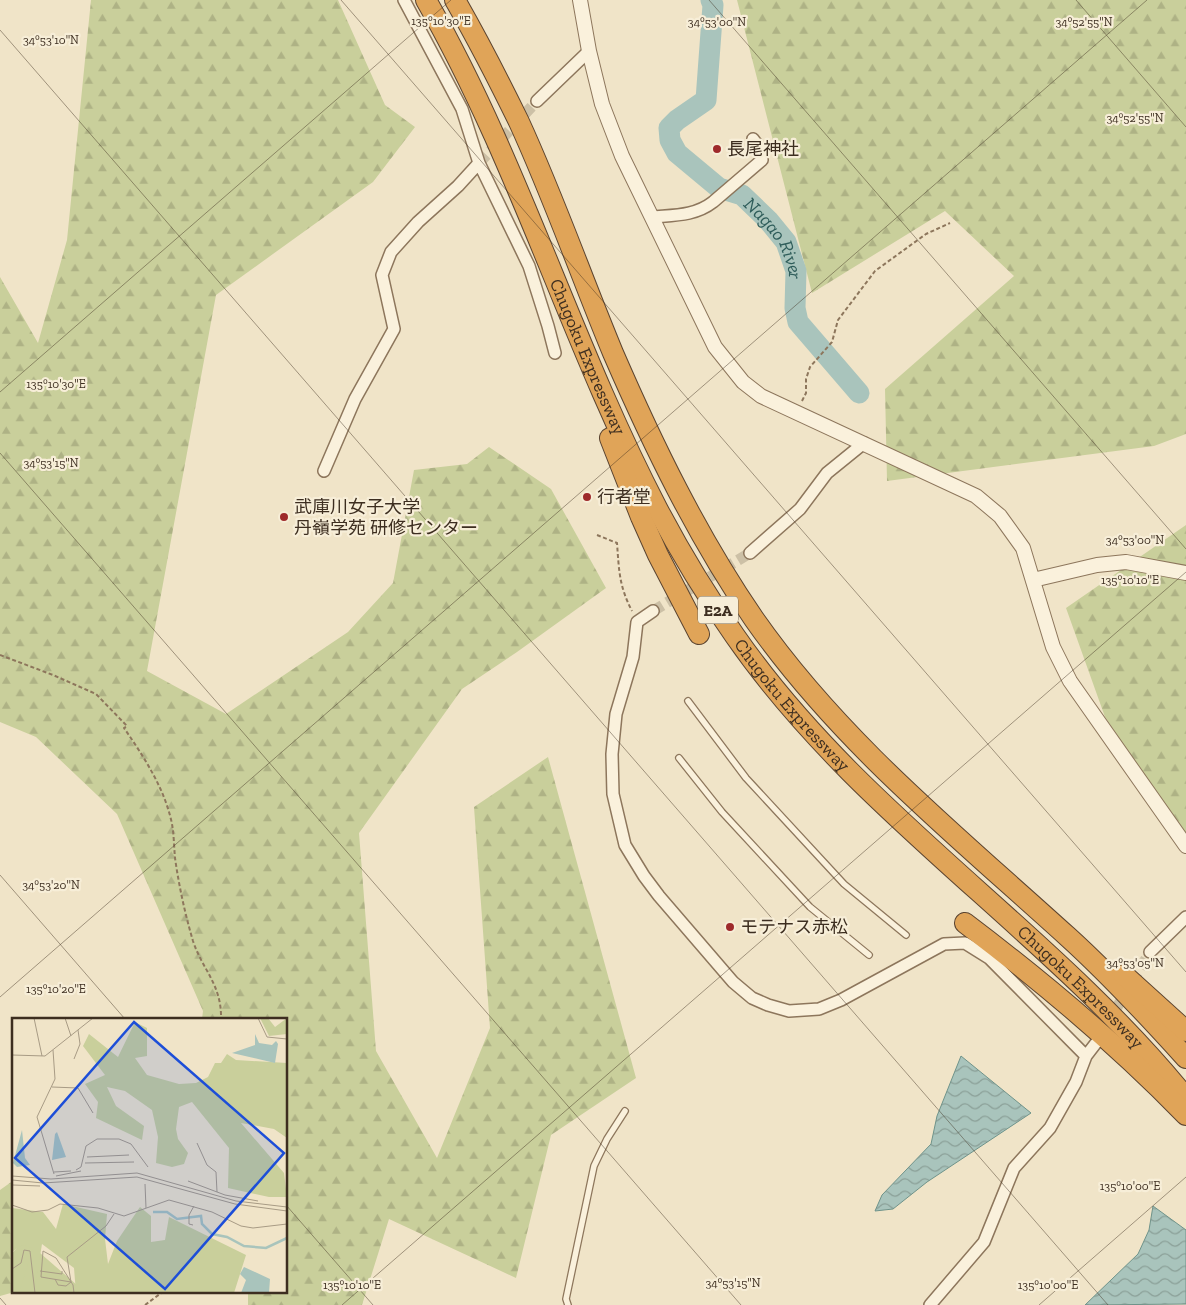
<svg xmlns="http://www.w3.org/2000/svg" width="1186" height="1305" font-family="'Zilla Slab','Noto Sans JP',serif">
  <defs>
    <pattern id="forest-firs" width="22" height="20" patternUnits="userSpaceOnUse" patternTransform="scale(1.25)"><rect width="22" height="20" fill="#c9cf9b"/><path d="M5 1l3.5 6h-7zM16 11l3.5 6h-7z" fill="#aeb285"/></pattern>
    <pattern id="water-waves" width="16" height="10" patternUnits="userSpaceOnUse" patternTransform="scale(1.25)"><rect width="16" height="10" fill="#a9c4bc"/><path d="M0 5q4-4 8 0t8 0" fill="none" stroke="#8ba098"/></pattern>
  </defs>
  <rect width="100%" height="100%" fill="#f0e4c8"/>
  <!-- forest -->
  <path fill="url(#forest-firs)" d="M91,0h247l47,105 30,22 -42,55 -157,113 -69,376 79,43 122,-82 45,-49 21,-113 53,-6 22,-17 62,42 55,99 -89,64 -55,37 -103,144 17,218 61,107 53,-130 -16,-221 74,-50 88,321 -85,57 -35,143 -127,-59 -27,86h-114v-14h38v-272h-84l1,-8 -86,-197 -81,-77 -36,-15v-445l38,66 29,-103z
    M737,0h449v434l-32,12 -267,35 -2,-92 129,-113 -69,-65 -133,82z
    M1186,525v318l-81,-126 -39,-109z
    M14,1180v111h4l-18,5v-106z"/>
  <!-- water -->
  <path fill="url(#water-waves)" stroke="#6f938a" d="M961,1056l70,57 -104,69 -34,27 -18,2 7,-16 49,-51 6,-28z
    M1153,1206l33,24v74l-101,1 53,-51 11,-24z"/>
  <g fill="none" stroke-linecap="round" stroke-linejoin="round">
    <!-- river -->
    <path stroke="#a9c4bc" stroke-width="21" id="s1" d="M711,0l2,5 -7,95 -29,20 -8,8 1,12 7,13 42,35 23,7 26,25 18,22 10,29 -1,37 3,14 61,71"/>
    <!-- minor-tunnel -->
    <path stroke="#ccc0a6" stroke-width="11" stroke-dasharray="11 5.5" stroke-linecap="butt" d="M479,163l58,-62
      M653,611l97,-58
      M1098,1039l52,-87"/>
    <defs>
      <path id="service" d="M688,701l58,77 98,106 62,51
        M679,758l43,54 88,95 59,48
        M568,1305l-2,-6 28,-133 13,-27 18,-28"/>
      <path id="minor" d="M404,0l58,109 17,54 50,103 19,60 7,27
        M537,101l52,-50
        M652,217c22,-2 43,-1 61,-15l49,-42 -3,-13 -6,-8
        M324,471l31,-72 39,-70 -12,-54 9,-23 27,-30 40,-36 21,-23
        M750,553l50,-44 27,-36 37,-30
        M653,611l-16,11 -4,35 -17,57 -4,40 1,40 12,51 19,31 15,20 74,86 19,16 16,7 21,6 30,-2 22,-9 103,-56 21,-1 24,15 97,98
        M1150,952l36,-35
        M930,1305l54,-63 30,-74 36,-40 26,-46 10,-26 10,-13"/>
      <path id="tertiary" d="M580,0l9,51 13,53 20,52 93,191 28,35 18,14 215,100 24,20 23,32 30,99 17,34 116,165
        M1033,580l64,-15 29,-3 60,11"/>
      <g id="motorway">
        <path id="s2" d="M426,0c93,162 145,343 231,508 23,44 49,87 78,128 124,179 315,294 451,462"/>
        <path d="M455,0c23,40 44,81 64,122 35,76 62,154 94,231 40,92 84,183 141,266 86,123 203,217 313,317 42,38 81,80 119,122"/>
        <path d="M610,438l31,79 17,38 41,79"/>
        <path d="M965,923c78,59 153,122 221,192"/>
        <path d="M1124,975l62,56"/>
      </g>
    </defs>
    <!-- service casing -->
    <use href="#service" stroke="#8d765c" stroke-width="8"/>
    <!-- minor casing -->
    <use href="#minor" stroke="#8d765c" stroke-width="14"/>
    <!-- tertiary casing -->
    <use href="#tertiary" stroke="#8d765c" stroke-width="16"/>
    <!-- motorway casing -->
    <use href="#motorway" stroke="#5b4430" stroke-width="22"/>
    <!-- path -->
    <path stroke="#8d765c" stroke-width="2" stroke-dasharray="4 2.5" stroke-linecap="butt" d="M802,401l4,-8v-14l4,-12 22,-25 6,-22 37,-49 51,-37 24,-11
      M597,535l20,8c2,27 2,43 15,68
      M0,655l53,20 43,19 31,32 -3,2c20,29 41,61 48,96 2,11 2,23 3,34 4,28 10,56 18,83 9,28 29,44 28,78
      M145,1305l19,-14"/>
    <!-- service -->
    <use href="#service" stroke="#faf1dc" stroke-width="5.5"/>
    <!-- minor -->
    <use href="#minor" stroke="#faf1dc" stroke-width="11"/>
    <!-- tertiary -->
    <use href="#tertiary" stroke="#faf1dc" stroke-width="14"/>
    <!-- motorway -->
    <use href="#motorway" stroke="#e0a458" stroke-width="20"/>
  </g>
  <!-- ticks -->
  <path fill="none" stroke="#3d2e20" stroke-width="1" stroke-opacity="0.45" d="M341,0l845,972M709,0l477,549M1076,0l110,127M0,30l1108,1275M0,392l451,-392M0,453l741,852M0,875l125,144M0,997l1147,-997M286,1205l87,100M0,1298l6,7M342,1305l844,-733M1039,1305l147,-128"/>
  <!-- markers -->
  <g fill="#9e2a2b" stroke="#f7eed8" stroke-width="2">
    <circle cx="717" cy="149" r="5"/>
    <circle cx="587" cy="497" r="5"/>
    <circle cx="284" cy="517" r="5"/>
    <circle cx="730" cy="927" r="5"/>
  </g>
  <g text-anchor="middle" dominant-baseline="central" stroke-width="4.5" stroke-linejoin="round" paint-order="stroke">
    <!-- shield labels -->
    <rect fill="#f7eed8" stroke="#756857" stroke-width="1" x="698" y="596.5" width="40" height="27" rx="4"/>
    <g font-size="16" font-weight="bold" fill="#3d2e20">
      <text x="718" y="610">E2A</text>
    </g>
    <!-- poi labels -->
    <g font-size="18" fill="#3d2e20" stroke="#f7eed8" text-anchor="start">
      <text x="727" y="149">長尾神社</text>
      <text x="597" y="497">行者堂</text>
      <text x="294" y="507">武庫川女子大学<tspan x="294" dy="21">丹嶺学苑 研修センター</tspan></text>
      <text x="740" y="927">モテナス赤松</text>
    </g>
    <!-- street labels -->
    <g font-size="18" fill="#3d2e20" stroke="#f7eed8">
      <text stroke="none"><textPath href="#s2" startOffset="392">Chugoku Expressway</textPath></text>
      <text stroke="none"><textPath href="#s2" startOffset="798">Chugoku Expressway</textPath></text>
      <text stroke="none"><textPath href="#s2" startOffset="1202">Chugoku Expressway</textPath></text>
    </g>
    <!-- water labels -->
    <g font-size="19" font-style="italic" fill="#2f5d5a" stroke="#f7eed8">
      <text stroke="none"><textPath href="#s1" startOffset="308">Nagao River</textPath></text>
    </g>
  </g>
  <!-- overview -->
  <g transform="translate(12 1018)">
    <rect width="275" height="275" fill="#f0e4c8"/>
    <path d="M13,222l60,52 15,1h-88v-40z" fill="#c9cf9b"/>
    <path d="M248,0h8l7,9 12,-9v16l-18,2zM123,4l12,6v28l-12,2 12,17 32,9 17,-1 12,-6 7,-14h6l6,-9 9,6 51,3v75l-13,-9 -33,-6 43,50 3,24h-18l-41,-9 1,-40 -37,-46 -13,5 -3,22 2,10 10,14 -4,11 -12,3 -16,-4 2,-26 -6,-27 -27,-19 -18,-4 9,19 28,20 -2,14 -46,-22 2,-16 -13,-18 20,-9 -22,-29 6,-12 29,23zM51,186l44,10 -2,25 3,25 9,-23 23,-34 11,9v26l14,-2 4,-23 77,38 -12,38h-158l-2,-25 -32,-24 -8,49h-15l14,-45 -11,-3 -10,7v-44l31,4 13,17z" fill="#c9cf9b"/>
    <path d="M243,16l4,9 13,2 4,-4 2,3 -3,19 -43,-10 23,-8zM10,112l3,28 5,7 -13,2 -4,-4zM45,114l9,25 -14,3 3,-26zM232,249l26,12 -1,14h-28l5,-13 -6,-6z" fill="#a9c4bc"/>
    <path fill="none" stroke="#a9c4bc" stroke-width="2.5" d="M141,194h14l10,7 24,-3 1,8 10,10 15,3 17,9 22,2 21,-10"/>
    <path fill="none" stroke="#a89b85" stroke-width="1" d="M22,0l8,38M53,0l6,18M246,0l9,19 20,2M41,32l2,29 -18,38 17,57M0,37l33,1 48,-38M62,41l6,-15 -2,-14M40,69l26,1 15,25M185,125l10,22 9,7 1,20M75,139l42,-2M73,145l49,-1M64,152l5,-3 5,-21 11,-7h22l12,5 17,23M42,154l17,-1M0,158l39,3 86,-6 99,28 51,6M44,158l25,-5M0,162l31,3 94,-6 98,27 52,7M176,163l37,14 33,6M133,166l1,24M1,167l27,1M0,187l20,7 16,-2 12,-6 38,4 26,8 45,-16 43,12 29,14 12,2 34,-4M181,207l-4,-1v-9l5,-9M0,251l9,-6 3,-13 6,1 5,42M28,253l22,3v-3M43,261l3,6 8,1 5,-4M59,264l-30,-5 2,-26 13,7 17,27 1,8M59,264l-4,-25 39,-31 8,-12"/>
    <path fill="#1d4ed8" fill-opacity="0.15" stroke="#1d4ed8" stroke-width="2.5" d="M122,4l150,131 -119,136 -150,-131z"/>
    <rect width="275" height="275" fill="none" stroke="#3d2e20" stroke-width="2.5"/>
  </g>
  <g font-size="12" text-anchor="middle" fill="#3d2e20" stroke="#f7eed8" stroke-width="4.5" stroke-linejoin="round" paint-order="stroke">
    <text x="441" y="25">135°10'30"E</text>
    <text x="1084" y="26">34°52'55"N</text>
    <text x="717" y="26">34°53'00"N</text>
    <text x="51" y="44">34°53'10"N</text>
    <text x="1135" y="122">34°52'55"N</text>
    <text x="56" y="388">135°10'30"E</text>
    <text x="51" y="467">34°53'15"N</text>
    <text x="1135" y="544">34°53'00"N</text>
    <text x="1130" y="584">135°10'10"E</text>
    <text x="51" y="889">34°53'20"N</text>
    <text x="1135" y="967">34°53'05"N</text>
    <text x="56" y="993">135°10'20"E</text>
    <text x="1130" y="1190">135°10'00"E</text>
    <text x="733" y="1287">34°53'15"N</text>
    <text x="352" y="1289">135°10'10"E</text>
    <text x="1048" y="1289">135°10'00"E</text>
  </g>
</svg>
